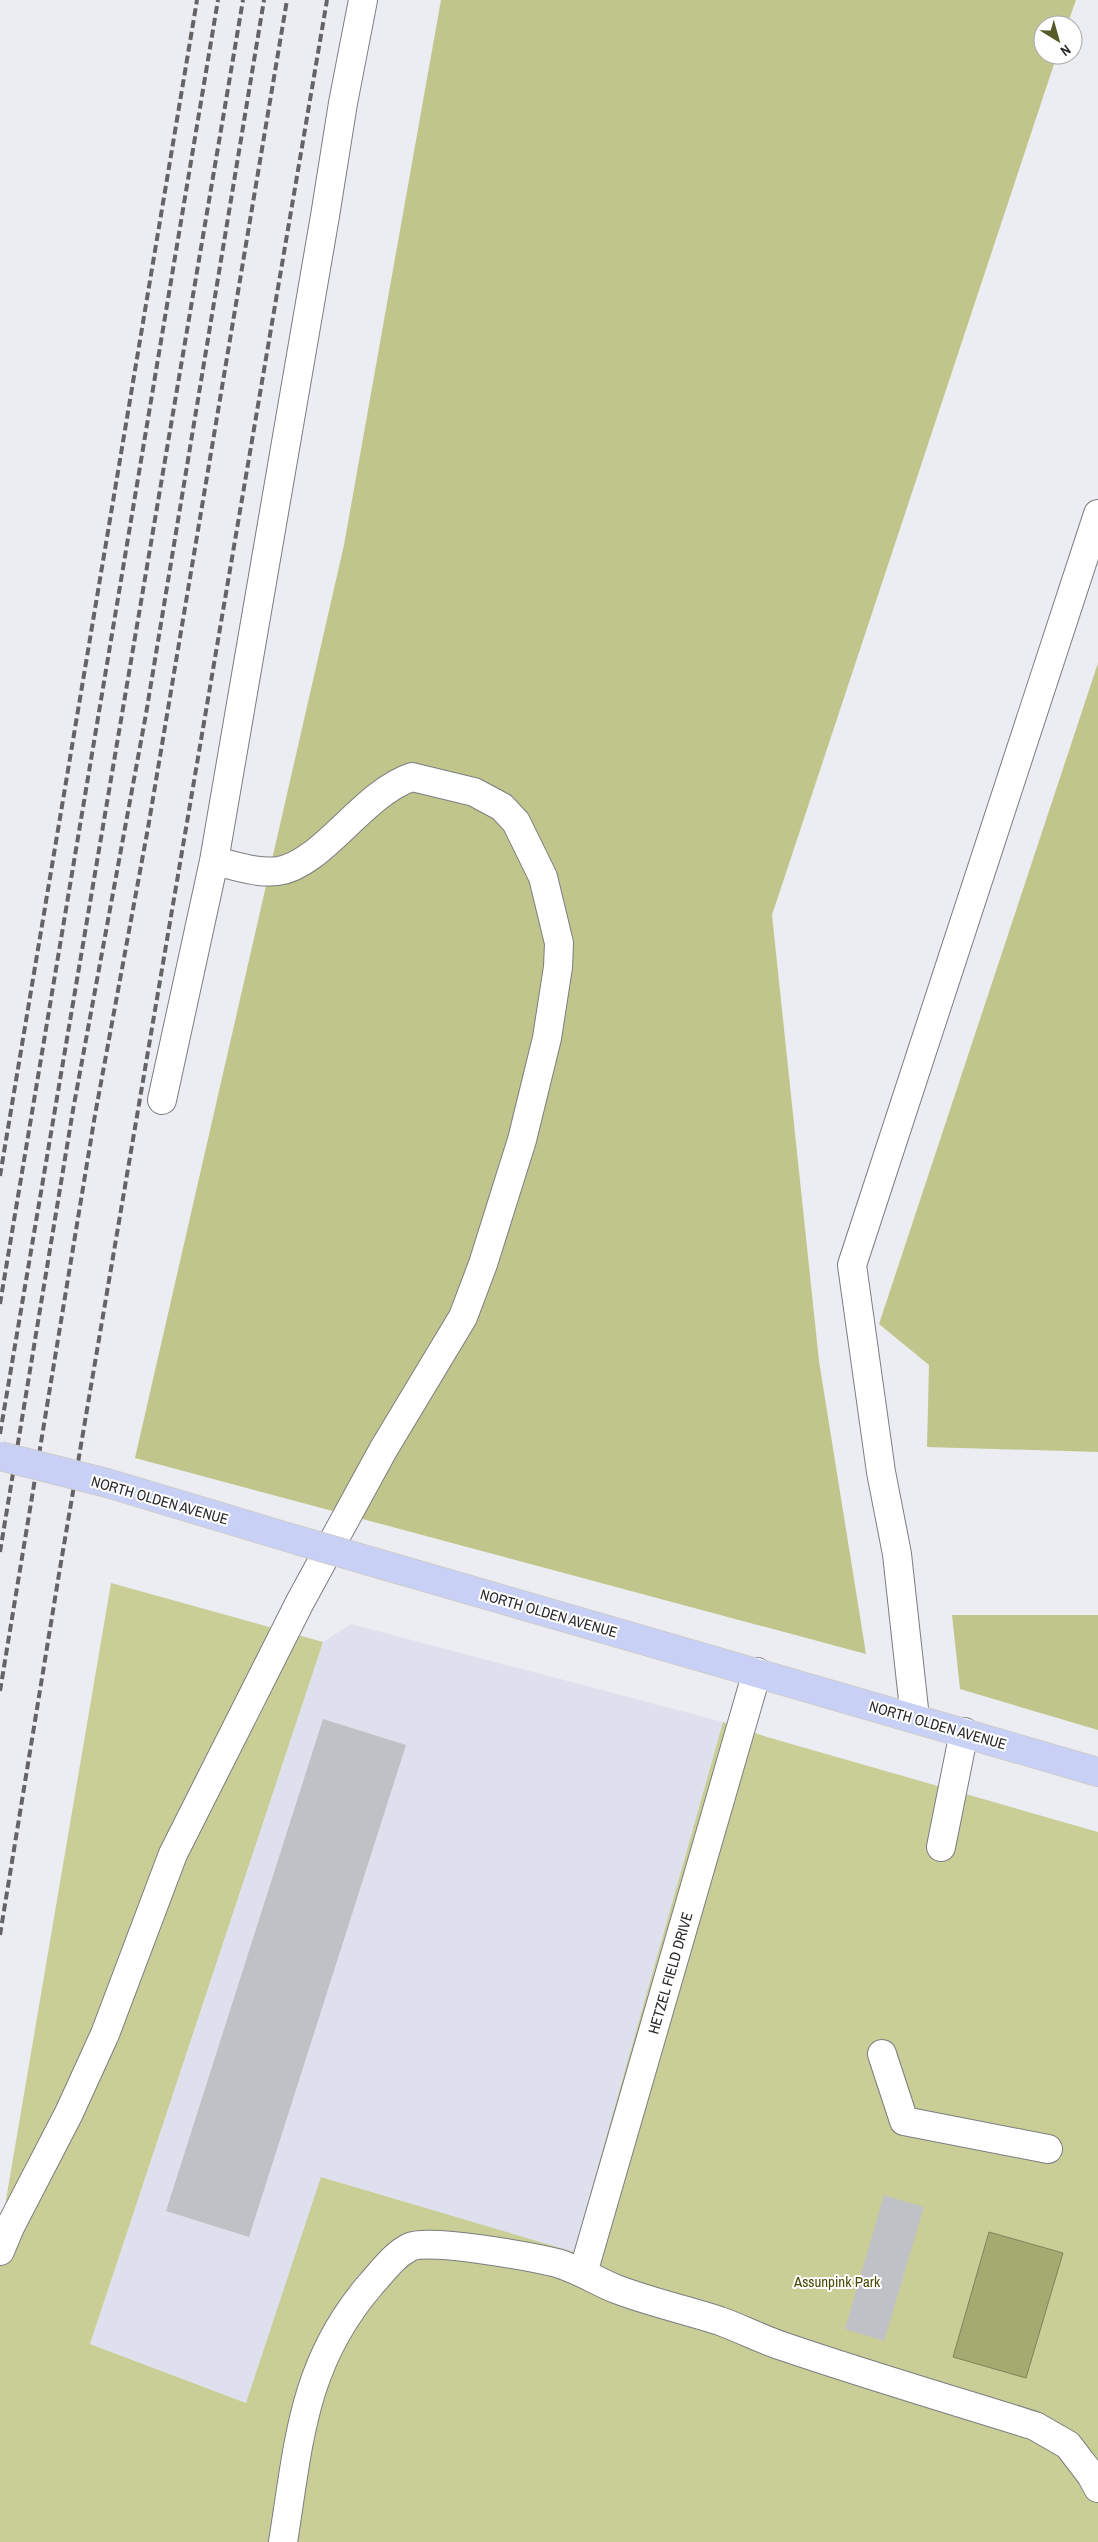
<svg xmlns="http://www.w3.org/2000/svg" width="1098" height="2542" font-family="'Archivo Narrow',sans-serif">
  <rect width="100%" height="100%" fill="#ecedf2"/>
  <!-- built -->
  <path fill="#dee1ed" d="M351,1624l372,98 -149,531 -252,-76 -76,226 -156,-59 233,-702z"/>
  <!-- green -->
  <path fill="#c8ce96" d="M111,1583l212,59 -233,702 156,59 75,-226 253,75 149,-530 44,15 331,95v710h-1098v-307z"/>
  <!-- forest -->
  <path fill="#c0c68b" d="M441,0h635l-9,25h-24v30h14l-285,860 47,446 47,293 -731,-196 209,-913z
    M1098,663v789l-171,-5 2,-82 -50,-41z
    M952,1615h146v115l-138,-41z"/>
  <!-- water -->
  <path fill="#a4aa70" stroke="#7f835b" d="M989,2232l74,21 -37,125 -73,-21z"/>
  <!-- building -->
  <path fill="#c0c1c6" d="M323,1719l83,26 -157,492 -83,-26z
    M884,2195l40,12 -40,134 -39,-12z"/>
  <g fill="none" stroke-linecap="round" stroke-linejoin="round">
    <defs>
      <path id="minor" d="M162,1100l52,-239 111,-645 18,-113 20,-103
        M915,1718l-18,-164 -16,-82 -29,-207 246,-751
        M941,1847l23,-115
        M882,2054l22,67 144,28
        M0,2251l10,-24 59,-114 36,-79 68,-180 127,-252 83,-152 80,-133 20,-53 39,-124 25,-102 11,-71 1,-24 -16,-66 -27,-55 -14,-15 -28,-15 -62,-15c-49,16 -90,88 -134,94 -21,3 -44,-6 -64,-10
        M583,2273l174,-601
        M283,2542c16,-99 19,-178 88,-258 12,-13 23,-29 39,-37 20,-9 122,10 147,16 21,6 39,18 59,26 34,13 70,21 104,32 22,8 43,19 65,26 82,28 167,53 250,79l33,19 23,30 7,13"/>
      <path id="major" d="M107,1483l190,57
        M373,1562l725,210"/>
    </defs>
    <!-- minor casing -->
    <use href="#minor" stroke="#7c7d81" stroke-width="30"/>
    <!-- major casing -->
    <use href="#major" stroke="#ccc" stroke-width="30"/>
    <!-- minor -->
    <use href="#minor" stroke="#fff" stroke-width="28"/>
    <!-- major -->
    <use href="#major" stroke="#c8d1f5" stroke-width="28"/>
    <!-- rail -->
    <path stroke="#646467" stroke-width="4" stroke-dasharray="8 4" stroke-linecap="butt" d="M0,1176l197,-1176
      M0,1304l218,-1304
      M0,1434l243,-1434
      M0,1552l73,-442 73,-396 118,-714
      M0,1691l95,-576 53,-287 139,-828
      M0,1935l59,-361 268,-1574"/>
    <defs>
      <path id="major-bridge" d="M0,1456l107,27
        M297,1540l76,22"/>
    </defs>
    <!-- major-bridge casing -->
    <use href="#major-bridge" stroke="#ccc" stroke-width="30" stroke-linecap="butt"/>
    <!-- major-bridge -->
    <use href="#major-bridge" stroke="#c8d1f5" stroke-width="28"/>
  </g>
  <g text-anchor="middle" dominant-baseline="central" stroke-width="4" stroke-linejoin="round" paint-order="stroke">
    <!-- street labels -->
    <g font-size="15" fill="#29292b" stroke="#fff">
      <text transform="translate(160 1500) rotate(16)">NORTH OLDEN AVENUE</text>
      <text transform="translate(549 1613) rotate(16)">NORTH OLDEN AVENUE</text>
      <text transform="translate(938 1725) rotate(16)">NORTH OLDEN AVENUE</text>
      <text transform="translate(670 1973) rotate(-74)">HETZEL FIELD DRIVE</text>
    </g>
    <!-- park labels -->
    <g font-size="15" fill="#474b03" stroke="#fff">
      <text x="837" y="2281">Assunpink Park</text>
    </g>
  </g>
  <!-- north arrow -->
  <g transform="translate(1058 40) rotate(143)"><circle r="24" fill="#ffffff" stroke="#a9a9aa"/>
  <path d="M0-4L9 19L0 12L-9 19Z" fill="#575b28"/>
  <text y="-8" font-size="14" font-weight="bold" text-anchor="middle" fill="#29292b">N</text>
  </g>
</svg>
